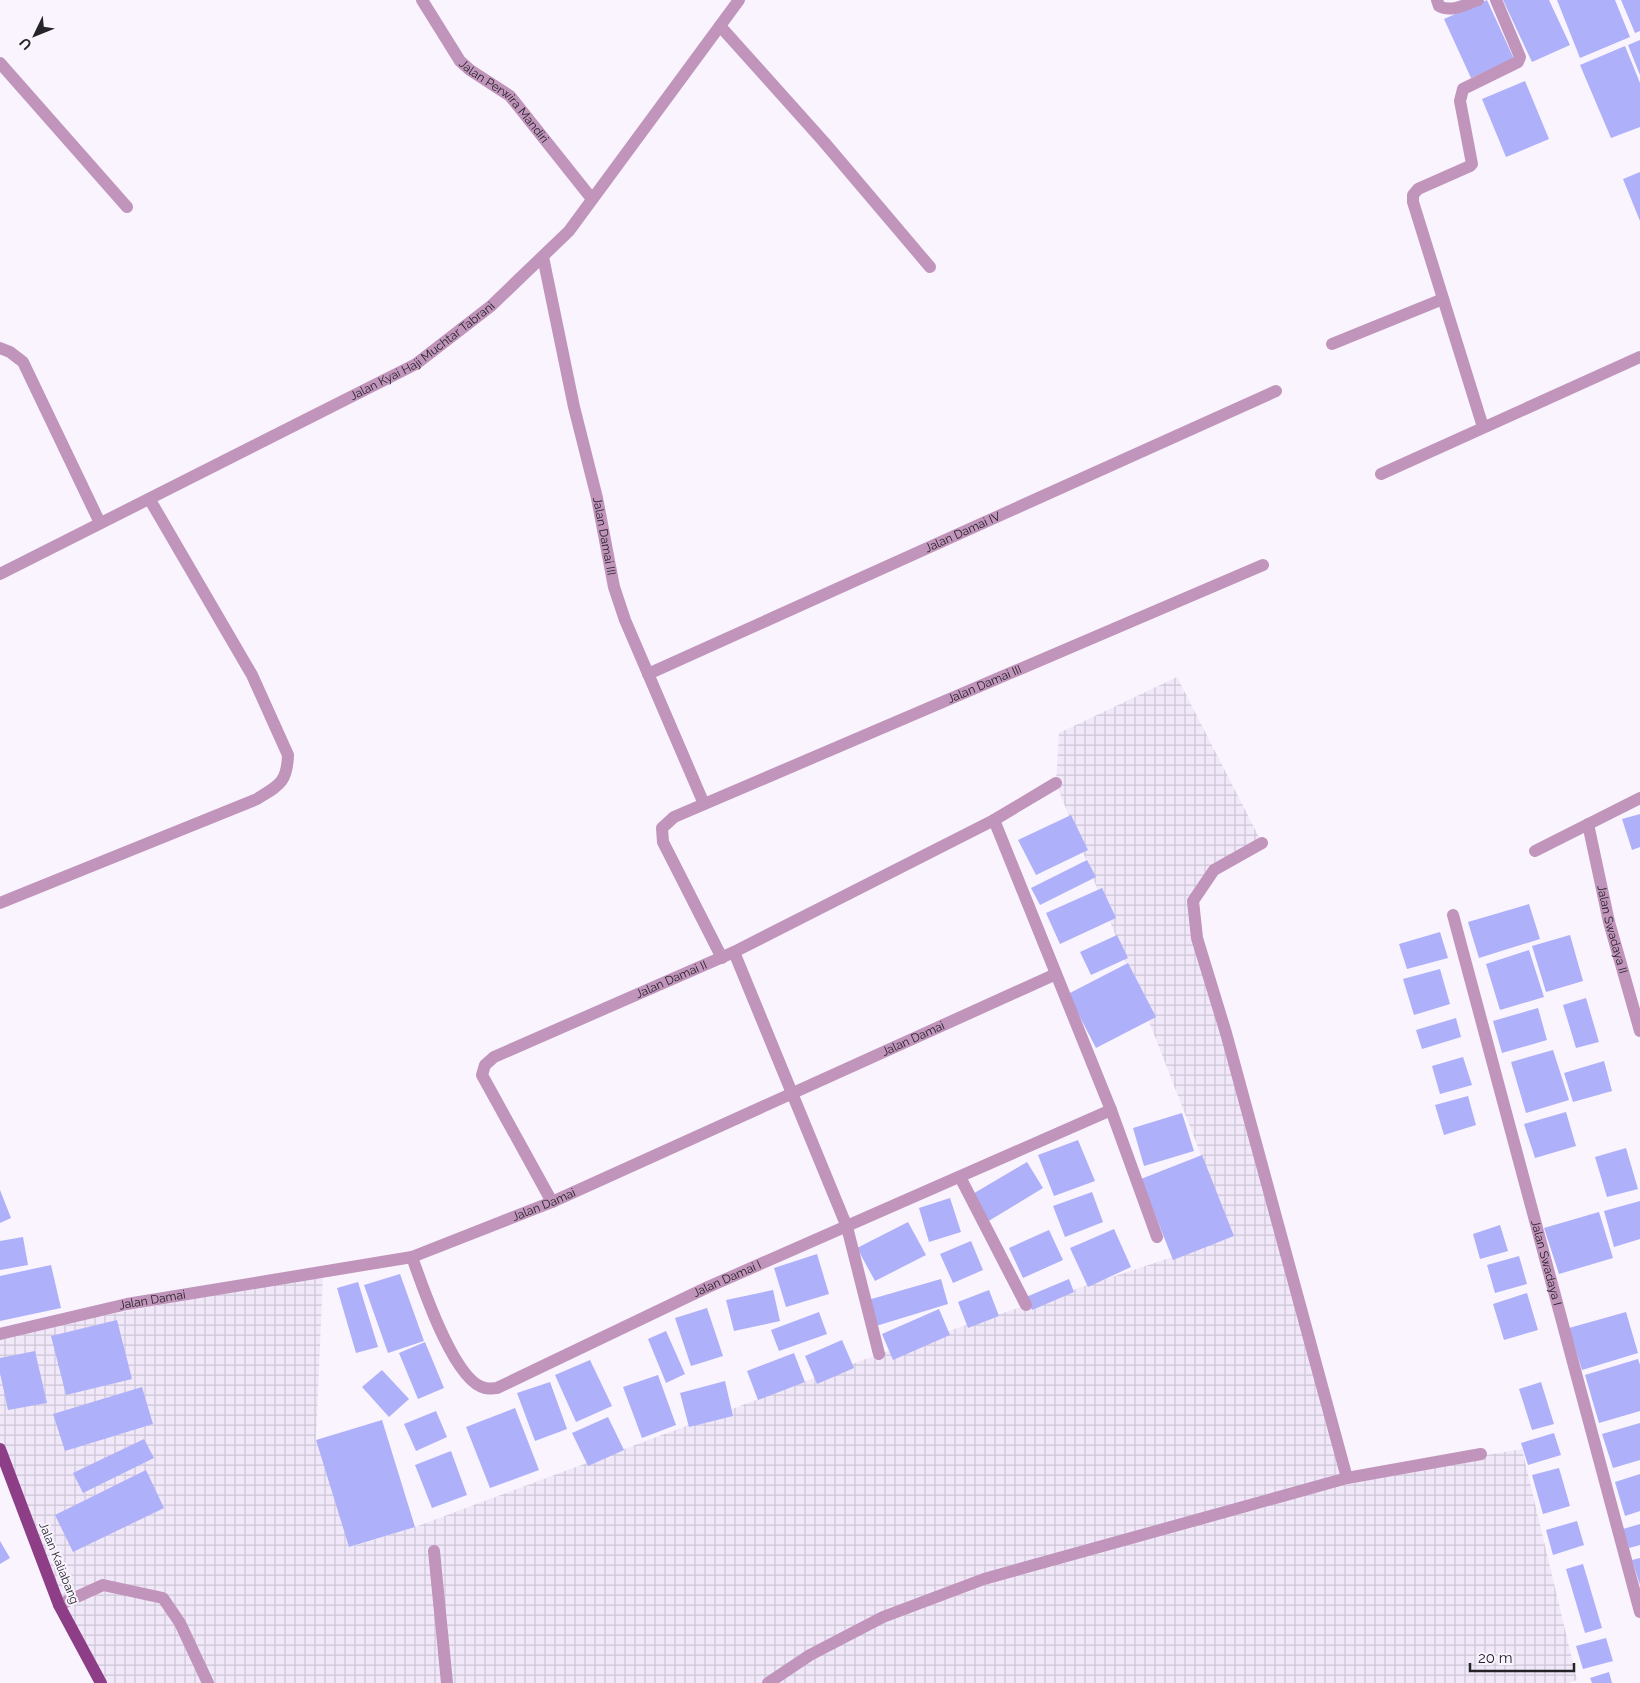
<svg xmlns="http://www.w3.org/2000/svg" width="1640" height="1683" font-family="Raleway,sans-serif">
  <defs>
    <pattern id="industrial-grid" width="8" height="8" patternUnits="userSpaceOnUse" patternTransform="scale(1.25)"><rect width="8" height="8" fill="#f1e8fa"/><path d="M0 4h8M4 0v8" fill="none" stroke="#cec7d6"/></pattern>
  </defs>
  <rect width="100%" height="100%" fill="#f9f4fe"/>
  <!-- industrial -->
  <path fill="url(#industrial-grid)" d="M1177,677l85,166 -48,27 -21,30 154,578 175,-29 55,231 -9,3h-1467l-42,-78 -59,-156v-114l323,-61 -7,166 34,107 65,-20 464,-173 354,-117 -177,-454 3,-50z"/>
  <!-- building -->
  <path fill="#aeb0fa" d="M1487,0l27,59 -43,19 -27,-59z
    M1503,0h46l21,45 -38,17z
    M1557,0h58l15,37 -50,21z
    M1621,0h19v31l-5,2z
    M1640,40v35l-12,-30z
    M1625,46l15,37v44l-29,11 -31,-73z
    M1525,81l24,58 -43,18 -24,-58z
    M1640,172v49l-17,-42z
    M1640,814v33l-8,3 -10,-31z
    M1071,815l17,35 -52,25 -18,-35z
    M1087,860l9,17 -56,28 -9,-17z
    M1102,888l14,30 -56,26 -14,-31z
    M1529,904l11,35 -61,19 -11,-36z
    M1440,932l8,26 -41,11 -8,-25z
    M1117,935l11,23 -37,17 -11,-23z
    M1570,935l13,46 -37,11 -14,-46z
    M1529,950l15,47 -44,13 -14,-46z
    M1128,963l28,54 -60,31 -28,-54z
    M1440,969l10,35 -36,11 -11,-36z
    M1586,998l13,44 -23,6 -13,-43z
    M1538,1008l9,32 -45,13 -9,-32z
    M1456,1018l5,19 -39,12 -6,-19z
    M1553,1050l16,50 -43,13 -15,-51z
    M1463,1057l9,28 -32,9 -8,-28z
    M1604,1061l8,30 -39,11 -9,-29z
    M1468,1096l8,29 -32,10 -9,-30z
    M1566,1112l10,34 -41,12 -11,-34z
    M1182,1113l12,38 -50,15 -11,-38z
    M1078,1140l17,41 -41,15 -16,-41z
    M1626,1148l12,41 -31,8 -12,-40z
    M1202,1155l32,81 -61,24 -32,-81z
    M1027,1162l16,26 -56,34 -16,-27z
    M0,1190l11,28 -11,5z
    M1092,1192l11,30 -38,15 -12,-31z
    M950,1198l11,34 -32,10 -10,-34z
    M1640,1201v38l-26,8 -10,-36z
    M1599,1212l14,46 -54,16 -15,-46z
    M908,1222l18,33 -51,26 -18,-33z
    M1500,1225l8,26 -28,8 -7,-25z
    M1114,1229l17,38 -43,20 -18,-39z
    M1049,1230l14,30 -40,18 -14,-30z
    M23,1237l5,28 -28,5v-29z
    M971,1241l12,29 -30,13 -13,-29z
    M817,1254l12,40 -43,13 -12,-39z
    M1519,1256l8,28 -32,9 -8,-28z
    M51,1265l10,43 -61,13v-45z
    M400,1274l24,67 -36,12 -24,-68z
    M941,1279l7,25 -72,22 -8,-26z
    M1069,1279l5,13 -42,18 -6,-13z
    M358,1282l20,65 -22,6 -19,-65z
    M773,1290l7,31 -46,10 -8,-31z
    M989,1290l10,26 -31,12 -10,-26z
    M1527,1293l11,37 -34,10 -11,-36z
    M707,1308l16,48 -32,10 -16,-48z
    M939,1309l11,26 -57,25 -11,-26z
    M819,1312l8,22 -48,17 -8,-21z
    M1626,1312l12,41 -56,17 -13,-42z
    M117,1320l15,59 -66,16 -15,-59z
    M666,1331l19,43 -19,9 -18,-44z
    M842,1340l12,28 -37,16 -12,-28z
    M425,1342l19,46 -26,11 -19,-46z
    M35,1351l12,52 -39,7 -8,-37v-15z
    M794,1353l11,29 -47,18 -11,-29z
    M1638,1359l2,6v46l-41,12 -14,-48z
    M590,1360l22,46 -36,16 -21,-47z
    M382,1370l27,29 -20,18 -27,-30z
    M658,1375l18,50 -34,13 -19,-51z
    M725,1381l8,35 -44,11 -9,-34z
    M550,1382l17,47 -32,12 -18,-48z
    M1541,1382l13,42 -22,6 -13,-41z
    M142,1387l11,37 -88,27 -12,-37z
    M515,1408l24,62 -49,18 -24,-61z
    M436,1411l11,26 -31,14 -12,-27z
    M608,1417l16,33 -36,16 -16,-33z
    M382,1420l33,107 -66,20 -33,-107z
    M1640,1423v37l-27,8 -11,-34z
    M1554,1433l7,22 -33,10 -7,-22z
    M144,1439l10,19 -71,35 -10,-20z
    M451,1451l16,44 -35,13 -17,-43z
    M1559,1468l11,38 -27,8 -11,-39z
    M146,1470l18,38 -91,44 -18,-37z
    M1640,1474v37l-15,5 -10,-34z
    M1577,1521l7,24 -31,10 -7,-25z
    M1640,1524v21l-11,3 -6,-19z
    M0,1541l10,17 -10,6z
    M1640,1558v27l-8,-25z
    M1583,1564l19,64 -17,5 -19,-64z
    M1606,1638l7,23 -30,8 -7,-23z
    M1609,1672l3,11h-20l-2,-5z"/>
  <g fill="none" stroke-linecap="round" stroke-linejoin="round">
    <!-- minor -->
    <g stroke="#c094bb" stroke-width="12">
      <path id="s1" d="M422,0l38,61 10,9 40,26 82,103"/>
      <path d="M1437,0l2,6c13,7 27,-2 39,-6"/>
      <path d="M720,26l104,116 106,125"/>
      <path d="M0,63l127,144"/>
      <path id="s2" d="M543,257l31,150 23,91 17,89 11,33 79,184"/>
      <path d="M1332,344l111,-45"/>
      <path d="M0,348l10,4 13,10 77,161"/>
      <path d="M1483,427l-70,-225v-7l5,-6 52,-23 2,-2 -12,-63 3,-12 55,-27 2,-5 -24,-57"/>
      <path d="M1381,474l259,-117"/>
      <path id="s3" d="M0,574l416,-210 75,-58 78,-75 170,-231"/>
      <path id="s4" d="M648,674l628,-283"/>
      <path d="M994,820l117,290 46,127"/>
      <path id="s5" d="M1588,824l21,98 31,109"/>
      <path d="M1262,843l-48,27 -21,31 4,37 29,95 121,445"/>
      <path d="M1535,851l105,-53"/>
      <path d="M0,903l257,-104c22,-14 30,-16 31,-44l-36,-80 -102,-175"/>
      <path id="s6" d="M1453,915l187,697"/>
      <path d="M734,952l113,275 32,127"/>
      <path id="s7" d="M722,958l-59,-116 -1,-14 12,-11 589,-252"/>
      <path d="M960,1177l66,128"/>
      <path id="s8" d="M552,1202l-70,-127 3,-10 9,-8 240,-105 260,-132 62,-37"/>
      <path id="s9" d="M412,1257c10,28 42,125 73,131 3,1 9,0 12,0l211,-101 403,-177"/>
      <path id="s10" d="M0,1334l127,-30 285,-47 140,-55 504,-228"/>
      <path d="M434,1551l13,132"/>
      <path d="M59,1605l44,-20 60,13 17,25 28,60"/>
      <path d="M768,1683l42,-28 73,-38 101,-38 363,-101 134,-24"/>
    </g>
    <!-- major -->
    <path stroke="#8d3e87" stroke-width="12" d="M0,1449l59,156 42,78"/>
  </g>
  <g text-anchor="middle" dominant-baseline="central" stroke-width="4" stroke-linejoin="round" paint-order="stroke">
    <!-- street labels -->
    <g font-size="12" fill="#262428" stroke="#f9f4fe">
      <text stroke="none"><textPath href="#s1" startOffset="132">Jalan Perwira Mandiri</textPath></text>
      <text stroke="none"><textPath href="#s3" startOffset="478">Jalan Kyai Haji Muchtar Tabrani</textPath></text>
      <text stroke="none"><textPath href="#s4" startOffset="345">Jalan Damai IV</textPath></text>
      <text stroke="none"><textPath href="#s2" startOffset="286">Jalan Damai III</textPath></text>
      <text stroke="none"><textPath href="#s7" startOffset="498">Jalan Damai III</textPath></text>
      <text stroke="none"><textPath href="#s5" startOffset="108">Jalan Swadaya II</textPath></text>
      <text stroke="none"><textPath href="#s8" startOffset="361">Jalan Damai II</textPath></text>
      <text stroke="none"><textPath href="#s10" startOffset="966">Jalan Damai</textPath></text>
      <text stroke="none"><textPath href="#s10" startOffset="561">Jalan Damai</textPath></text>
      <text stroke="none"><textPath href="#s6" startOffset="360">Jalan Swadaya I</textPath></text>
      <text stroke="none"><textPath href="#s9" startOffset="420">Jalan Damai I</textPath></text>
      <text stroke="none"><textPath href="#s10" startOffset="156">Jalan Damai</textPath></text>
      <text transform="translate(59 1563) rotate(68)">Jalan Kaliabang</text>
    </g>
  </g>
  <!-- north arrow -->
  <g transform="translate(35 35) rotate(227)" stroke="#f9f4fe" stroke-width="4" paint-order="stroke">
  <path d="M0-4L9 19L0 12L-9 19Z" fill="#262428"/>
  <text y="-8" font-size="14" font-weight="bold" text-anchor="middle" fill="#262428">U</text>
  </g>
  <!-- scale -->
  <path d="M1470 1663v8h104v-8" fill="none" stroke="#262428" stroke-width="2.5"/>
  <text x="1478" y="1663" font-size="15" fill="#262428" stroke="#f9f4fe" stroke-width="4" paint-order="stroke">20 m</text>
</svg>
